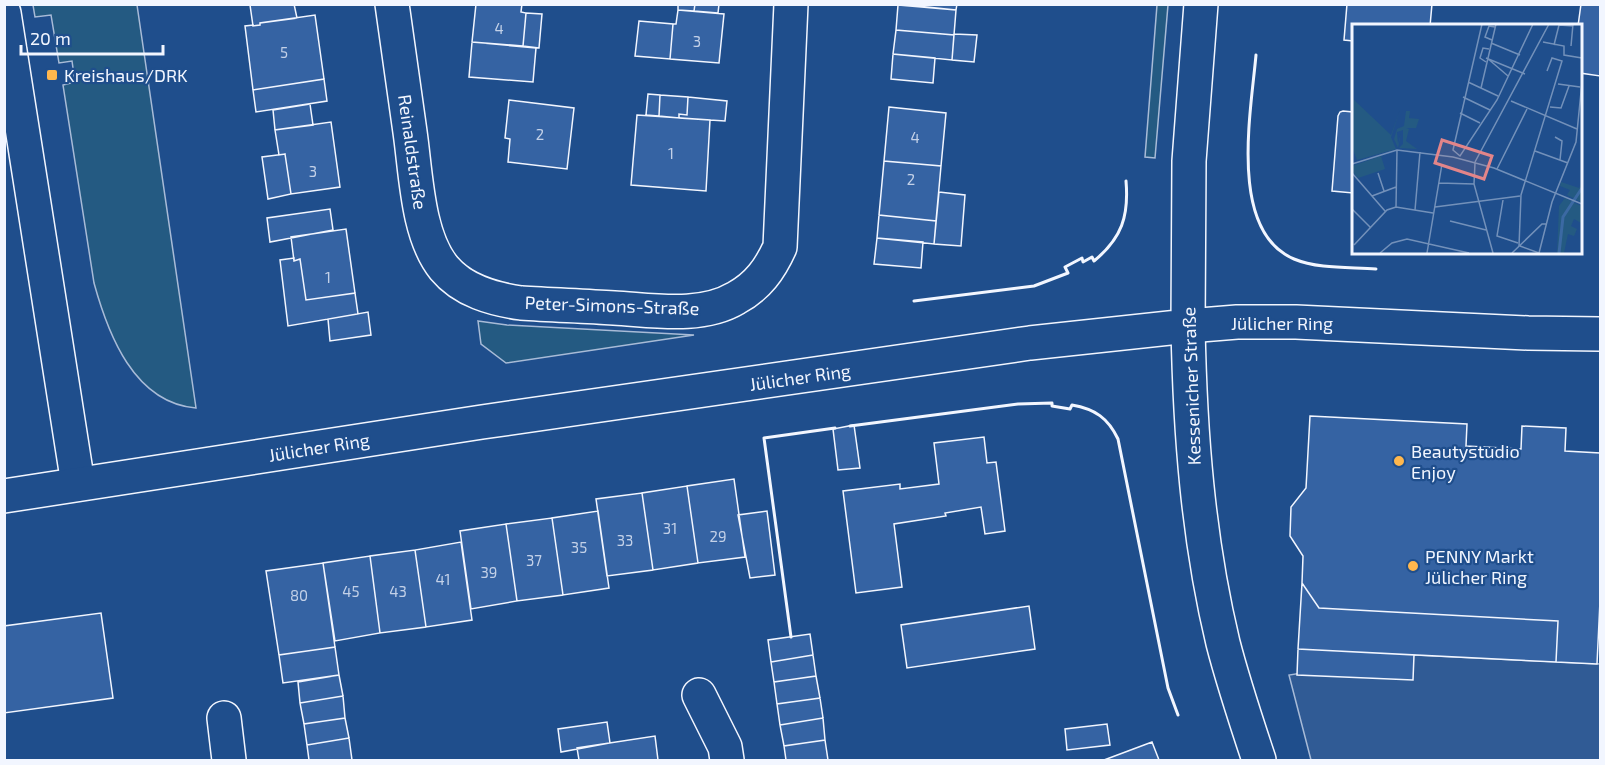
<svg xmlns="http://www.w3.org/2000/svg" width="1605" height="765" font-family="'Exo 2',sans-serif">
  <rect width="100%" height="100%" fill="#1f4e8c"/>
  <!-- green -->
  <path fill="#245a82" stroke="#a8bbd7" stroke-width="1.5" d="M33,5h104l59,403c-62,-5 -88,-74 -102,-125l-31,-198 12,-3 -3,-21 -13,2 -8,-48 -16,2z
    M1157,5h11l-13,153 -10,-1z
    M478,321l29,4 187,10 -188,28 -25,-19z"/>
  <!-- parking -->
  <path fill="#305b95" stroke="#a8bbd7" stroke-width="1.5" d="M1414,655l186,9v96h-289l-22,-85z"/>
  <!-- building -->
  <path fill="#3563a3" stroke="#f2f6ff" stroke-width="1.5" d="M294,4l3,14 -37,5v2l-7,1 -3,-21z
    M476,4h46l-1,8 5,1 -3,33 -51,-4z
    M678,4h17l-1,7 -16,-1z
    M695,4h24l-1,9 -24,-2z
    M898,4h59l-1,6z
    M1347,4h85l-2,22h-77v15l-9,-1z
    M1581,4h19v72l-20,-3v-47h-2z
    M898,5l58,5 -2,25 -58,-5z
    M678,10l46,4 -5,49 -49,-4 3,-35h3z
    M526,13l16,1 -3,34 -16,-2z
    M315,15l9,64 -71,11 -8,-64 8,-1v1l7,-1v-2z
    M639,21l34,3 -3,35 -35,-3z
    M896,30l58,5 -2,25 -59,-6z
    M954,34l23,1 -3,27 -22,-2z
    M472,42l64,6 -3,34 -64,-5z
    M893,54l42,4 -2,25 -42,-4z
    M324,79l3,22 -71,11 -3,-22z
    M648,94l12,1 -1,21 -13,-1z
    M660,95l28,2 -1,18 -8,-1v4l-20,-2z
    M688,97l39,4 -2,20 -46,-3v-4l8,1z
    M509,100l65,8 -7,61 -59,-7 2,-23 -5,-1z
    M310,104l3,21 -38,5 -2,-20z
    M889,107l57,6 -5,53 -57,-5z
    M1343,111l10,1v81l-21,-2 6,-75 2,-4z
    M637,115l73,5 -4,71 -75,-6z
    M331,122l9,65 -49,7 -6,-40 -6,1 -4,-25z
    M285,154l6,40 -23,5 -6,-42z
    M884,161l57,5 -5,55 -57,-6z
    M939,192l26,3 -4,51 -27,-2z
    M330,209l3,21 -63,12 -3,-24z
    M879,215l57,6 -2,23 -57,-6z
    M346,229l9,64 -49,7 -6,-41 -6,2 -3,-24z
    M877,238l46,4 -2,26 -47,-4z
    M294,258v3l6,-2 6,41 49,-7 3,21 -70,12 -8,-66z
    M368,312l3,23 -41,6 -2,-22z
    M1310,416l157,8 -1,22 55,3 1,-23 44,2 -1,23 35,2v148l-3,63 -41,-2 2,-41 -239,-13 -17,-25 1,-27 -13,-20 1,-29 15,-19z
    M854,425l6,43 -22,2 -5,-41z
    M984,437l3,26 9,-1 9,69 -20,3 -4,-27 -36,6 1,3 -52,8 8,63 -46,6 -13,-102 57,-7v5l39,-5 -5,-41z
    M734,479l11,78 -47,6 -11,-77z
    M687,486l11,77 -45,7 -11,-77z
    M642,493l11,77 -46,6 -11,-77z
    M598,511l11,77 -46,7 -11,-77z
    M767,511l8,64 -25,3 -12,-63z
    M552,518l11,77 -46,6 -11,-77z
    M506,524l11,77 -46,8 -11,-78z
    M461,542l11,78 -46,7 -11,-77z
    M415,550l11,77 -46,6 -10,-77z
    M370,556l10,77 -45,8 -12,-78z
    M323,563l12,84 -56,8 -13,-84z
    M1302,583l17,25 239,13 -2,41 -258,-13z
    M1029,606l6,43 -128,19 -6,-43z
    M101,613l12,85 -109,15v-87z
    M810,634l3,21 -42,7 -3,-22z
    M335,647l4,28 -56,8 -4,-28z
    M1298,649l116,6 -1,25 -116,-5z
    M813,655l3,21 -42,6 -3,-20z
    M339,675l4,21 -43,7 -2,-21z
    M816,676l4,22 -43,6 -3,-22z
    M343,696l2,22 -41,6 -4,-21z
    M820,698l3,20 -43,7 -3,-21z
    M345,718l4,20 -42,7 -3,-21z
    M823,718l2,22 -41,6 -4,-21z
    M607,722l3,21 -49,9 -3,-23z
    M1107,724l3,21 -43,5 -2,-21z
    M655,736l3,24h-79l-2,-12z
    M349,738l3,22h-43l-2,-15z
    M825,740l3,20h-42l-2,-14z
    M1152,742l7,18h-55z"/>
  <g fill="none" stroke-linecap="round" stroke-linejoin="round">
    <defs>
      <path id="minor" d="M392,4c6,43 12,85 18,128 6,41 7,103 34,136 19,23 49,31 77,35 31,2 62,3 93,5 38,2 87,11 122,-10 22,-12 34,-29 44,-51l11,-243
        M4,13l74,471
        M1188,326c2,107 10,213 35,317 10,39 23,78 36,117
        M699,695l26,52 2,13
        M224,718l5,42"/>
      <path id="major" d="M1188,326l1,-165 12,-157
        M4,496l478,-74 548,-79 158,-17 49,-4h59l232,11 72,1"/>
    </defs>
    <!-- minor casing -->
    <use href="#minor" stroke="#f2f6ff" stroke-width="36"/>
    <!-- major casing -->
    <use href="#major" stroke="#f2f6ff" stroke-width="36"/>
    <!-- minor -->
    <use href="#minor" stroke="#1f4e8c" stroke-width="33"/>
    <!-- major -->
    <use href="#major" stroke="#1f4e8c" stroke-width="33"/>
    <!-- wall -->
    <path stroke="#f2f6ff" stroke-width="3" d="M1256,55c-5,57 -28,176 38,204 24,10 56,8 82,10
      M914,301l120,-15 34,-13 -3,-6 17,-9 1,4 9,-5 2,4c28,-23 35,-45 32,-80
      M850,426l168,-22 34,-1v3l18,3 2,-4c23,4 36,13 46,34l50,249 10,27
      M791,637l-27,-199 71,-10"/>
  </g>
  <!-- markers -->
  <g fill="#ffb74d" stroke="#1f4e8c" stroke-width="2">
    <rect x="46" y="69" width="12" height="12" rx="3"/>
    <circle cx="1399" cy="461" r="6"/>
    <circle cx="1413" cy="566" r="6"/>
  </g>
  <g text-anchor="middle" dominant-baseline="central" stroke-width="4.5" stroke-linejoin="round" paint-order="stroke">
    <!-- number labels -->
    <g font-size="15" fill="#c3d1e8">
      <text x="499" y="28">4</text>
      <text x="697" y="41">3</text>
      <text x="284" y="52">5</text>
      <text x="540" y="134">2</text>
      <text x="915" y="137">4</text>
      <text x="671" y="153">1</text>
      <text x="313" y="171">3</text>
      <text x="911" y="179">2</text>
      <text x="328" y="277">1</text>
      <text x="670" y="528">31</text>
      <text x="718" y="536">29</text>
      <text x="625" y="540">33</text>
      <text x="579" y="547">35</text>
      <text x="534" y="560">37</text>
      <text x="489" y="572">39</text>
      <text x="443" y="579">41</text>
      <text x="351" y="591">45</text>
      <text x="398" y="591">43</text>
      <text x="299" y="595">80</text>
    </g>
    <!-- poi labels -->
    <g font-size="18" fill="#f2f6ff" stroke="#1f4e8c" text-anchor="start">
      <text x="64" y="75">Kreishaus/DRK</text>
      <text x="1411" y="451">Beautystudio<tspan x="1411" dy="21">Enjoy</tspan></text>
      <text x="1425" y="556">PENNY Markt<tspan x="1425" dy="21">Jülicher Ring</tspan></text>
    </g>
    <!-- street labels -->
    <g font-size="18" fill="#f2f6ff" stroke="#1f4e8c">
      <text transform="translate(413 152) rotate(82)">Reinaldstraße</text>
      <text transform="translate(612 305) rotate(2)">Peter-Simons-Straße</text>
      <text x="1282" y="323">Jülicher Ring</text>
      <text transform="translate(800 377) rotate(-8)">Jülicher Ring</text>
      <text transform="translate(1191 386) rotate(-92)">Kessenicher Straße</text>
      <text transform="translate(319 447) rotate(-9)">Jülicher Ring</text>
    </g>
  </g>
  <!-- overview -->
  <g transform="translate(1352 24)">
    <rect width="230" height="230" fill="#1f4e8c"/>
    <path d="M0,74l39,37 9,-25 -9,27 5,12 -39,11 -5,-13zM54,87h4l-1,7 10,1 -3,9h-10l3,1 -3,12 11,8 -18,-1 4,-4v-14l-6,2 1,12 3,-11 -3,15 -4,-9 3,-10 7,-3zM29,132l4,13 -27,9 -6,-7v-5zM209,158l18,6 2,-4v18l-14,-7 3,-5 -10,-4zM213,174l16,8v17l-7,-4 -3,7 6,3 -3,7 -6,-2 -4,19h-7l2,-47z" fill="#245a82"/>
    <path fill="none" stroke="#3b69a3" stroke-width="3" d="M207,229l4,-36 19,-29"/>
    <path fill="none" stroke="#7391ba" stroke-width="1.5" d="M130,0l-29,126 7,6 37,-56 36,-76M140,16l-7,-3 4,-11 6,1M191,18l21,4v9l18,3M139,19l29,12M202,21l5,-20 14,1M219,22l2,-22M134,34l39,16M135,34l21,18M134,38l-6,-4 3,-10 6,1M116,58l30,14M206,60l22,3M129,64l15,-64M111,73l27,13M159,77l66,28M198,83l11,1 8,-22M108,89l20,10M203,113l7,4 -2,19M183,127l33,12M123,138l74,-138M123,139l-1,21 19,69M0,140l45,-14 56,7 41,11 88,36M145,145l30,-60M0,149l33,38M26,149l6,18M87,159l35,1M20,172l24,-9M151,176l-6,36 21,7M44,183l1,-57M83,183l85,-11M0,185l18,18M63,186l5,-58M98,197l36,9M2,221l33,-35 9,-3 37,6M167,222l2,-51 41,-134 -10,-3 -5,13M168,222l19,7M28,229l12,-10 15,-4 62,14M75,229l15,-89M160,229l30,-29h5M187,229l13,-51 24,-60 6,-60"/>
    <path fill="#e38589" fill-opacity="0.15" stroke="#e38589" stroke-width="3" d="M90,116l50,16 -8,23 -49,-16z"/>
    <rect width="230" height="230" fill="none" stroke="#f2f6ff" stroke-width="3"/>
  </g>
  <!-- border -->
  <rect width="1605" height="765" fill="none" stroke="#f2f6ff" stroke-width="12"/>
  <!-- scale -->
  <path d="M21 45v9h142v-9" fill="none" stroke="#f2f6ff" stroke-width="3"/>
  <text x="30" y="45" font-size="18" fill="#f2f6ff" stroke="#1f4e8c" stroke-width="4.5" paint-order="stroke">20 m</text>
</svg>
